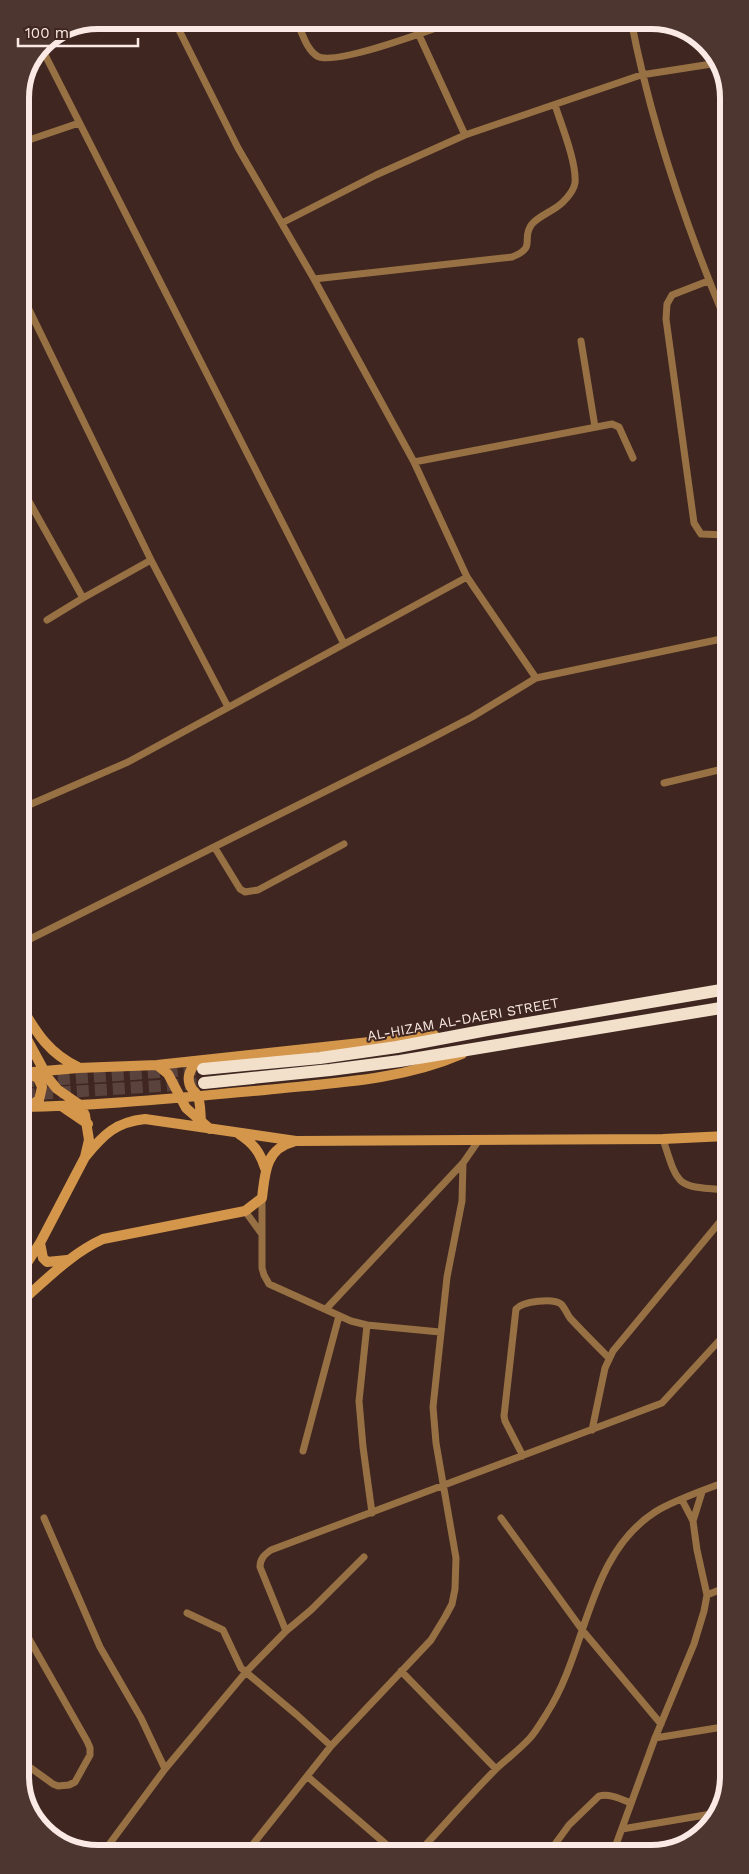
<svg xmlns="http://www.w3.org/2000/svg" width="749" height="1874" font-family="'Work Sans',sans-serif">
  <rect width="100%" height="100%" fill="#3f2620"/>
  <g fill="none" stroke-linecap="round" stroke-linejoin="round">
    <!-- highway-tunnel -->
    <path stroke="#5b433d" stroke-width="12" stroke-dasharray="12 6" stroke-linecap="butt" d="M22,1082l179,-13
      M23,1095l181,-12"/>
    <!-- street -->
    <path stroke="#977144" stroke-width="7" d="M174,20l64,128 76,131 100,183 53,115 69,101
      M296,20c6,12 10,29 21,36 17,11 119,-28 141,-36
      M631,20c20,104 54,204 95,302
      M419,35l46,100
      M41,47l303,597
      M20,143l59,-20
      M282,223l94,-48 89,-40 176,-60 77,-12
      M314,279l198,-22c26,-10 8,-18 20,-33 8,-9 22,-13 31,-22 5,-5 11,-12 12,-19 2,-20 -14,-59 -20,-78
      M708,281l-36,14 -5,9 -1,15 28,204 7,11 25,1
      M21,293l130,267 77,147
      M581,341l14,86
      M414,462l198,-38 7,3 14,31
      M21,487l62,111
      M726,587l-5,5v8l5,17
      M47,620l36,-22 68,-38
      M664,783l63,-15
      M22,808l106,-46 339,-185
      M215,848l25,41 5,3 13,-2 86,-46
      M22,943l400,-200 50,-26 64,-39 190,-40
      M663,1139c16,50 13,47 65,51
      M262,1198v70l2,7 5,9 82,37 16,4 73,7
      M245,1211l16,22
      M326,1309l137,-146
      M367,1325l-8,76 4,46 9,66
      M726,1419l2,-1
      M592,1430l13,-62 8,-17 115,-139
      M303,1451l36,-135
      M523,1456l-18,-35 -1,-5 12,-107c7,-8 37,-11 45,-5 4,4 6,10 9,14 13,14 26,27 39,40
      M44,1518l56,129 41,71 24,51
      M501,1518l82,113 78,93
      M693,1521l9,-29
      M707,1595l22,-9
      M187,1613l36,17 18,38 56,47 34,31
      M24,1630l63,111 3,7v7l-15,27 -6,3 -11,1 -5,-2 -29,-21
      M286,1631l-26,-64c0,-8 4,-12 11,-17l391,-147 66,-72
      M401,1671l95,98
      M655,1738l74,-12
      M307,1776l88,76
      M622,1829l95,-16
      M614,1850l41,-112 39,-94 10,-33 3,-16 -10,-45 -4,-29 -11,-21
      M550,1851l19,-26 30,-29c10,-3 22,3 32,7
      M419,1852c26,-28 51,-57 78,-84 11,-10 23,-19 33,-30 7,-8 12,-17 17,-25 41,-64 40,-157 108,-201 19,-12 52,-23 73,-31
      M246,1853l85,-107 100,-106 14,-23 7,-13 3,-15 1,-31 -20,-115 -3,-36 14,-130 15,-76 1,-38 16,-23
      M102,1854l63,-85 81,-97 40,-41 25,-21 53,-53"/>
    <!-- secondary -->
    <path stroke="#d3964b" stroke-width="10" d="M22,1008c15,26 28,46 56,59
      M22,1030l26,48 9,11 23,16 5,10 4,25 -4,17 -45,86 -17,26
      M199,1061c-9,6 -14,18 -7,28 2,2 4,4 5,6 4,6 3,18 4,25
      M157,1065l11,9 18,34 24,21
      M22,1073l56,-5 79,-3 277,-30
      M26,1073l12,5 4,9 -3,13 -10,6
      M22,1107c81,-1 162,-10 243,-17 65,-7 135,-9 197,-36
      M63,1107l25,17
      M239,1134c14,9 21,18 26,34
      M85,1157c19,-23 31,-35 60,-38l151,22 367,-2 64,-3
      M40,1243l3,15 4,4 20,-2
      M23,1300c25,-22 49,-47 80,-61l142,-28 17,-13c3,-24 3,-49 31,-56"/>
    <!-- highway -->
    <path stroke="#f3e0cb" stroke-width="12" d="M203,1069l117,-11 77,-11 90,-17 240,-41
      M204,1083l126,-13 70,-9 327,-54
      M22,1095h1"/>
  </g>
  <g text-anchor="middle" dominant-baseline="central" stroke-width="4" stroke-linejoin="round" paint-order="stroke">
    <!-- street labels -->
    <g font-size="14" fill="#fae9e4" stroke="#3f2620">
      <text transform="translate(463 1019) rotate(-10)">AL-HIZAM AL-DAERI STREET</text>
    </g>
  </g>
  <!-- crop -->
  <path d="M0 0H749V1874H0ZM98 29H651A69 69 0 0 1 720 98V1776A69 69 0 0 1 651 1845H98A69 69 0 0 1 29 1776V98A69 69 0 0 1 98 29Z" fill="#4e3630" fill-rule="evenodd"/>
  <path fill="none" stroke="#fae9e4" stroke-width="6" d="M98 29H651A69 69 0 0 1 720 98V1776A69 69 0 0 1 651 1845H98A69 69 0 0 1 29 1776V98A69 69 0 0 1 98 29Z"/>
  <!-- scale -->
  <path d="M18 38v8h120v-8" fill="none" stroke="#fae9e4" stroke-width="2.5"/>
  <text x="25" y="38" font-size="15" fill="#fae9e4" stroke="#3f2620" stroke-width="4" paint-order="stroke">100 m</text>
</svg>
